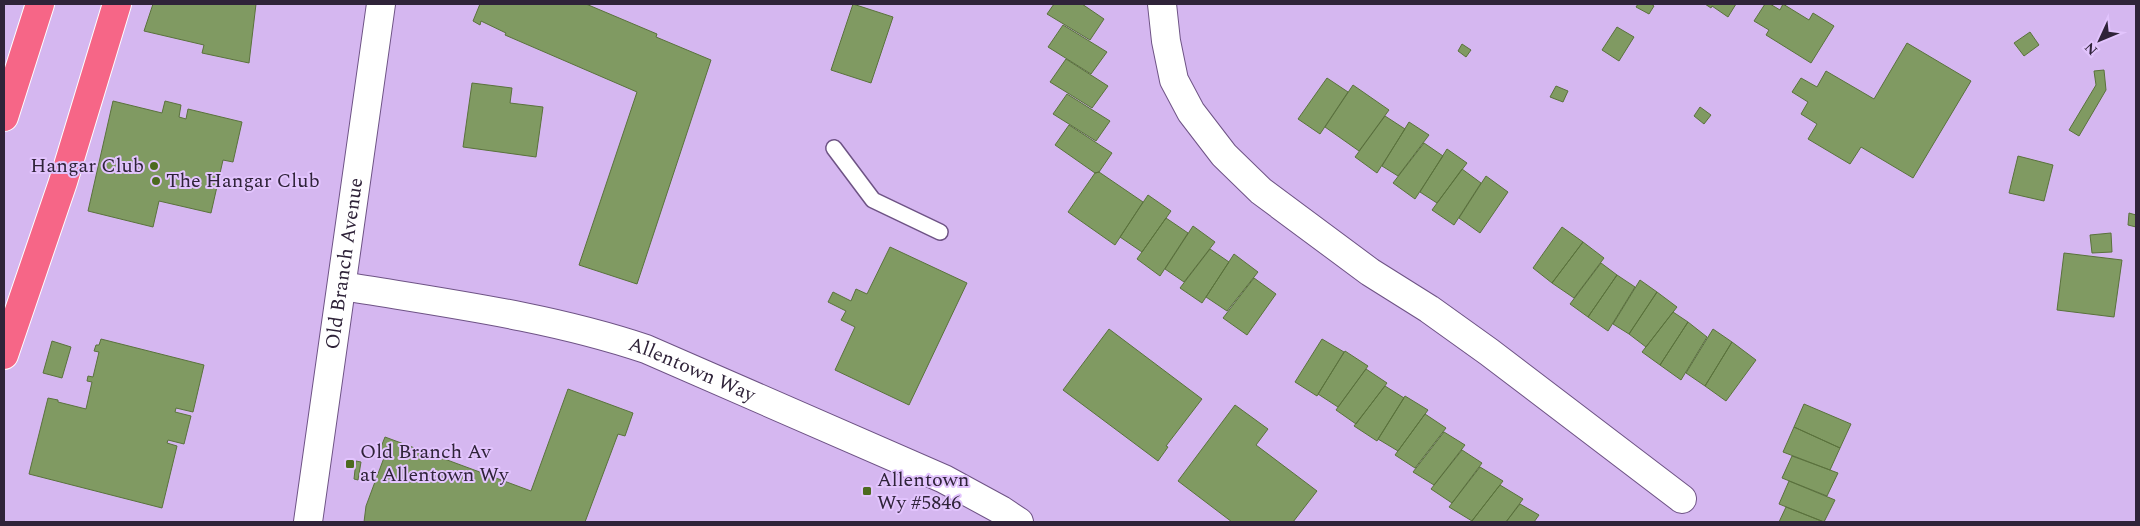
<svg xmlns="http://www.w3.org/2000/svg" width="2140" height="526" font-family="Spectral,serif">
  <rect width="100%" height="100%" fill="#d5b7f0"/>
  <!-- building -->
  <path fill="#809a62" stroke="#5a723c" d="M153,4h103l-7,59 -47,-10 2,-8 -60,-14z
    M480,4h106l71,30 -1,3 55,23 -74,224 -58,-19 58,-173 -132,-57 1,-2 -25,-12 -1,4 -7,-4z
    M853,4l40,13 -22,66 -40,-13z
    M1054,4h28l22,15 -14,21 -43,-26z
    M1638,4h13l3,2 -5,8 -13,-7z
    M1705,4h31l-8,13 -16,-11 -1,2z
    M1765,4h5l10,6 3,-6 26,16 4,-7 21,13 -23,37 -45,-28 3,-5 -15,-9z
    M1063,25l44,27 -16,22 -43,-27z
    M1617,27l17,10 -15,24 -17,-11z
    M2030,32l9,13 -15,11 -10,-13z
    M1907,43l64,38 -58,97 -52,-31 -11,17 -42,-25 9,-15 -16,-10 7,-12 -16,-10 9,-14 16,9 9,-16 48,28z
    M1462,44l9,6 -5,7 -8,-6z
    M1066,59l42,27 -16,22 -42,-26z
    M2104,70l2,20 -27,46 -10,-6 27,-45 -2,-14z
    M1327,78l21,14 -28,42 -22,-15z
    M472,83l40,5 -2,15 33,4 -7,50 -73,-10z
    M1353,85l36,25 -30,41 -34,-24z
    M1556,86l12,5 -5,11 -13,-5z
    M1067,94l43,27 -14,20 -43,-27z
    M113,101l49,12 3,-12 16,4 -2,12 7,2 2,-10 54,13 -9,40 -10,-2 -12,53 -52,-12 -6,26 -65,-16z
    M1700,107l11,8 -7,9 -10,-8z
    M1385,116l20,13 -28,44 -22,-16z
    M1409,122l20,13 -31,41 -16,-10z
    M1069,125l43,28 -13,19 -4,1 -40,-28z
    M1424,143l19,13 -28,43 -22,-16z
    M1447,149l20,14 -30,40 -17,-11z
    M2018,156l35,9 -9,36 -35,-8z
    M1462,169l19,14 -27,42 -22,-15z
    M1099,172l44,30 -28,43 -47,-33 27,-39z
    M1486,176l22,16 -28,41 -21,-15z
    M1148,195l23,16 -29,41 -22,-15z
    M2129,213l7,2v12l-8,-2z
    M1166,218l22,15 -28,43 -23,-17z
    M1193,226l22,16 -31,40 -19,-13z
    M1562,227l21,15 -31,41 -19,-15z
    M2111,233l1,19 -20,1 -2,-18z
    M1583,242l21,16 -30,40 -22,-15z
    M890,247l77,36 -58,122 -74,-35 20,-43 -14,-7 5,-9 -18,-9 5,-10 18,9 5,-12 11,5z
    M1210,249l19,13 -27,41 -22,-15z
    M2064,253l58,7 -8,57 -57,-7z
    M1234,254l24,18 -31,39 -21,-14z
    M1601,263l16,12 -29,42 -18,-13z
    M1617,275l18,12 -27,44 -20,-14z
    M1254,278l22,16 -29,41 -24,-17z
    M1640,280l17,12 -28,42 -16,-10z
    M1657,292l20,15 -31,40 -17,-13z
    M1673,312l15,10 -28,43 -18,-13z
    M1688,322l19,15 -26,43 -21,-15z
    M1109,329l93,70 -36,47 2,1 -10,14 -95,-71z
    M1713,329l19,13 -27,44 -19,-13z
    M101,339l103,26 -11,47 -17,-4 -1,4 16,4 -7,28 -16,-4 -1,3 10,3 -15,62 -133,-34 19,-76 10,2v2l28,7 6,-27 -5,-1 1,-5 5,1 6,-25 -5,-1 2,-6h3z
    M1322,339l22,13 -27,44 -22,-14z
    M52,341l19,6 -9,31 -19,-5z
    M1732,342l24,18 -30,41 -21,-15z
    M1345,351l23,15 -30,41 -20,-13z
    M1366,369l21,14 -31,41 -20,-14z
    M1385,386l19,12 -27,43 -23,-15z
    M568,389l65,24 -8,23 -7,-2 -33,88h-221l2,-16 19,-51 -6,-3 6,-15 146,54z
    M1405,396l23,14 -30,41 -20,-12z
    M1804,404l47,20 -11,24 -46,-21z
    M1235,405l33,24 -12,16 61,46 -24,31h-61l-54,-41z
    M1425,414l21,14 -31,40 -20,-13z
    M1794,427l46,21 -10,22 -47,-18z
    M1444,432l21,13 -31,40 -21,-13z
    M1462,450l20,13 -30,40 -21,-14z
    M1792,456l46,17 -11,23 -45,-18z
    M356,461l5,1 -3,18 -4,-1z
    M1480,467l23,14 -31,40 -23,-14z
    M1789,481l46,19 -11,22 -45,-18z
    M1500,485l23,14 -17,23h-35z
    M1520,504l19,11 -5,7h-28z
    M1786,507l38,15h1h-46z"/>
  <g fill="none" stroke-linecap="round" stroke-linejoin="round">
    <defs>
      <path id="service" d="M834,148l39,52 67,32"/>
      <path id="minor" d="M1162,4l4,37 8,39 17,32 33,43 37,36 109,81 59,37 60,43 193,147"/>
      <g id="tertiary">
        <path id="s1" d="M343,286c101,17 205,30 303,63l298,130 57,31 18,12"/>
      </g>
      <g id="secondary">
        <path id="s2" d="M308,522l73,-518"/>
      </g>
      <path id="motorway" d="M4,117l36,-113
        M4,355l59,-173 54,-178"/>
    </defs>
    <!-- service casing -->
    <use href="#service" stroke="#6e5385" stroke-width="18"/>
    <!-- minor casing -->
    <use href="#minor" stroke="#6e5385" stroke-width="30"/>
    <!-- tertiary casing -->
    <use href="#tertiary" stroke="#6e5385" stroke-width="30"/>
    <!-- secondary casing -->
    <use href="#secondary" stroke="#6e5385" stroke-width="30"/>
    <!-- motorway casing -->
    <use href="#motorway" stroke="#fff" stroke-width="30"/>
    <!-- service -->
    <use href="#service" stroke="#fff" stroke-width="15"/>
    <!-- minor -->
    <use href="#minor" stroke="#fff" stroke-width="28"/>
    <!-- tertiary -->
    <use href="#tertiary" stroke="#fff" stroke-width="28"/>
    <!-- secondary -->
    <use href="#secondary" stroke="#fff" stroke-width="28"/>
    <!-- motorway -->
    <use href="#motorway" stroke="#f66687" stroke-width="28"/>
  </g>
  <!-- markers -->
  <g fill="#4c6a1f" stroke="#e2c4fd" stroke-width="2">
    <circle cx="154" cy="166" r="5"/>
    <circle cx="156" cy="181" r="5"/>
    <rect x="345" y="459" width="10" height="10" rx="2.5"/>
    <rect x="862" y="486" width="10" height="10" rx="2.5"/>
  </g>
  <g text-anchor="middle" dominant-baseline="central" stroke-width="4" stroke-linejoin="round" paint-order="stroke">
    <!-- poi labels -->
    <g font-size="20" fill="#2f2339" stroke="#e2c4fd" text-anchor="start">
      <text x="144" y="166" text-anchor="end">Hangar Club</text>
      <text x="166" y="181">The Hangar Club</text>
      <text x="360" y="452">Old Branch Av<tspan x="360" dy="23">at Allentown Wy</tspan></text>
      <text x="877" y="480">Allentown<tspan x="877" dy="23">Wy #5846</tspan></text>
    </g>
    <!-- street labels -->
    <g font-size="20" fill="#2f2339" stroke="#e2c4fd">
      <text stroke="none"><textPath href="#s2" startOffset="261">Old Branch Avenue</textPath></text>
      <text stroke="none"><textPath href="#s1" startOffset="360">Allentown Way</textPath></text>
    </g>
  </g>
  <!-- border -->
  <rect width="2140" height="526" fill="none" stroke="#2f2339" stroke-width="10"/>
  <!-- north arrow -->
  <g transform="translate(2100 40) rotate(226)" stroke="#e2c4fd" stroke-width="4" paint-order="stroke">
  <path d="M0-4L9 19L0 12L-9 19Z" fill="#2f2339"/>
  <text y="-8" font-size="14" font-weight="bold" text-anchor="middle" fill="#2f2339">N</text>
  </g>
</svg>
